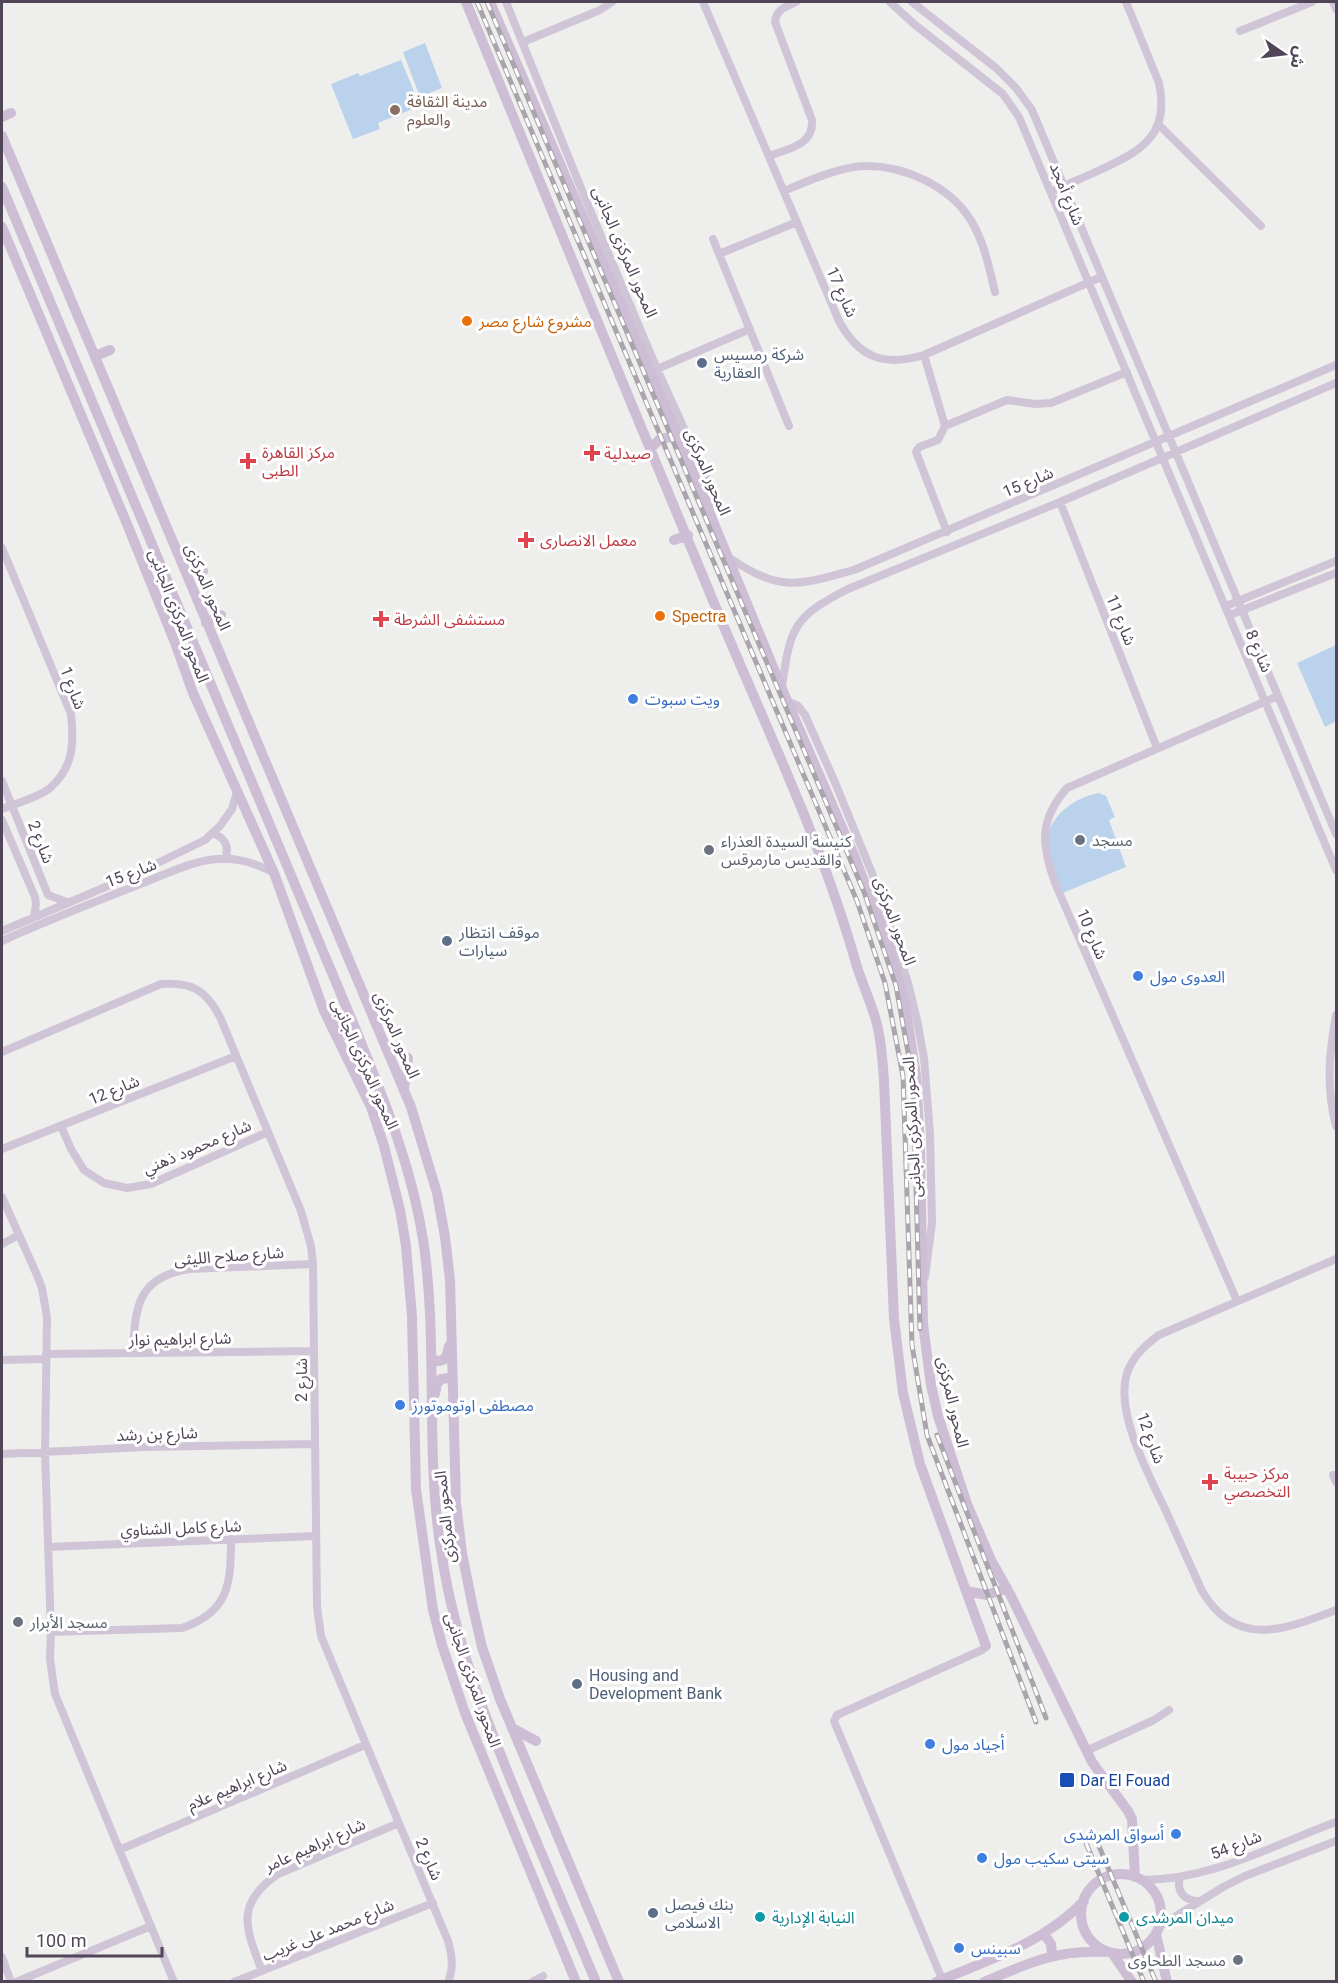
<svg xmlns="http://www.w3.org/2000/svg" width="1338" height="1983" font-family="Roboto,'Noto Sans Arabic',sans-serif">
  <rect width="100%" height="100%" fill="#eeefec"/>
  <!-- green -->
  <path fill="#bad2ec" d="M425,43l17,45 -22,9 -17,-45z
    M401,60l19,46 -42,17 2,6 -27,10 -22,-55 27,-11 2,3z
    M1336,645v76l-11,6 -28,-64z
    M1099,793l7,3 9,21 -6,3 17,47 -66,27c-4,-13 -10,-27 -13,-40 -5,-32 23,-56 52,-61z"/>
  <g fill="none" stroke-linecap="round" stroke-linejoin="round">
    <!-- street -->
    <path stroke="#cfc5d6" stroke-width="8" d="M506,2l77,191 74,176 54,119 1,13 -3,11
      M703,2l136,319c20,37 45,46 85,34l177,-78
      M890,2l24,22 89,70 16,23 317,753
      M912,2l84,66 20,20 16,22 304,724
      M1333,2l3,7
      M1240,31l72,-29
      M523,42l77,-32 12,-8
      M1158,124l103,102
      M769,156c19,-7 45,-11 43,-36l-37,-98c1,-13 11,-15 21,-20
      M784,191c21,-9 60,-26 83,-25 38,0 82,20 103,53 14,22 19,48 25,73
      M1051,192c17,-8 34,-15 51,-23 41,-19 68,-35 57,-86l-33,-81
      M713,239l76,187
      M719,254l78,-32
      M924,355l21,71 -7,14 -19,7 -3,5 31,80
      M657,369l93,-40
      M945,426l62,-26 28,4 16,-1 76,-31
      M1060,502l97,246
      M2,548l69,166c3,29 3,53 -21,74 -10,9 -36,16 -48,21
      M728,557c52,35 68,29 126,13l482,-205
      M1226,606l110,-45
      M1230,615l106,-42
      M782,687c8,-59 11,-70 66,-98l212,-87 276,-119
      M787,701l11,5 7,9 29,65 38,93 36,110 9,37 7,38 6,76 2,89 -7,54
      M2,781l46,114 19,7
      M2,820l33,77 1,7 -2,13
      M212,833c13,4 18,14 13,26
      M2,931l127,-54 76,-37 15,-14 12,-17 5,-17
      M2,941c46,-21 93,-39 141,-58 23,-9 49,-22 74,-24 21,-2 39,4 57,14
      M1336,1015c-7,38 -10,73 0,111
      M2,1052l159,-68c31,-2 45,6 59,33l81,194 10,35 2,18 4,343 4,29 127,305c4,14 6,27 0,41
      M61,1126l10,23 13,21 20,13 23,5 24,-4 117,-52
      M2,1149l234,-93
      M2,1197l35,78 5,13 5,29 -2,136 6,179 -1,27 5,35 119,288
      M2,1244l17,-9
      M1336,1259l-177,76c-14,10 -29,24 -33,42 -10,41 27,105 44,143 11,24 21,47 32,71 34,58 82,39 134,19
      M1237,1301l-182,-418c-14,-39 -16,-63 12,-95l211,-92
      M133,1353c2,-45 4,-76 56,-84l124,-5
      M46,1354l268,-3
      M2,1360l44,-1
      M2,1454l143,-7 169,-3
      M1333,1475l3,7
      M48,1547l268,-11
      M51,1632l131,-4c47,-16 49,-44 49,-89
      M1086,1751l68,-31 15,-10
      M119,1850l246,-105
      M1180,1877c-4,14 4,24 19,24
      M1142,1880c70,0 131,-35 194,-58
      M1160,1926l63,-39 22,-11 91,-35
      M2,1957l9,25
      M262,1971c-16,-42 -28,-67 16,-97l121,-51
      M942,1979l-108,-258 3,-6 145,-65 4,-4
      M16,1982l135,-56
      M234,1982l199,-79
      M532,1982l11,-6"/>
    <!-- secondary -->
    <path stroke="#cdbed5" stroke-width="10" d="M466,2c84,204 168,409 253,613 49,117 104,230 138,352 5,15 11,29 16,44 8,22 9,46 11,69l10,239 9,74 17,71 66,182
      M490,2l193,446 104,253 67,154 37,98 14,50 11,73 4,71 3,177 8,61 7,31 29,88 24,56 20,36 81,166 36,49 4,8 3,58
      M2,117l9,-4
      M2,136l409,971 26,86 8,44 5,43 6,223 6,50 11,55 9,39 18,52 119,283
      M2,187l354,843c28,70 55,134 67,209 16,105 1,212 19,318 14,89 47,171 82,255 24,56 48,113 72,170
      M2,227l125,297 47,116 19,53 81,180 50,138 47,96 13,39 16,64 6,36 6,71 4,172 17,121 9,35 23,68 111,269
      M95,356l15,-6
      M651,448l9,-9 17,-3
      M674,540l14,-5
      M178,550l25,21
      M206,623l15,-8
      M333,1020l28,30
      M404,1089l4,-31
      M431,1357l5,4c10,1 11,-6 13,-15
      M435,1394l2,-10 4,-5 7,-1 5,3
      M966,1591l21,4 20,-7
      M512,1728l24,13
      M1081 1914a40 40 0 1 1 80 0a40 40 0 1 1-80 0Z
      M1044,1934l7,10 1,11
      M1156,1934l11,48
      M1112,1953l20,29
      M936,1982c52,-22 108,-39 148,-81
      M984,1982c42,-18 74,-33 120,-30"/>
    <defs>
      <path id="rail" d="M477,2l380,899 28,82 18,93 9,269 15,90 109,287
        M487,2l377,890 32,94 17,94 7,249
        M937,1435l109,283
        M1096,1839l60,143
        M1086,1843l58,139"/>
    </defs>
    <!-- rail casing -->
    <use href="#rail" stroke="#aaa4ad" stroke-width="5"/>
    <!-- rail -->
    <use href="#rail" stroke="#fff" stroke-width="3" stroke-dasharray="9" stroke-linecap="butt"/>
  </g>
  <!-- markers -->
  <circle fill="#8d6e63" stroke="#fff" stroke-width="2" cx="395" cy="110" r="6"/>
  <g fill="#e8710a" stroke="#fff" stroke-width="2">
    <circle cx="467" cy="321" r="6"/>
    <circle cx="660" cy="616" r="6"/>
  </g>
  <g fill="#5c6f8a" stroke="#fff" stroke-width="2">
    <circle cx="702" cy="363" r="6"/>
    <circle cx="447" cy="941" r="6"/>
    <circle cx="577" cy="1684" r="6"/>
    <circle cx="653" cy="1913" r="6"/>
  </g>
  <g fill="#e0444e" stroke="#fff" stroke-width="2">
    <path d="M589 444h6v6h6v6h-6v6h-6v-6h-6v-6h6z"/>
    <path d="M245 452h6v6h6v6h-6v6h-6v-6h-6v-6h6z"/>
    <path d="M523 531h6v6h6v6h-6v6h-6v-6h-6v-6h6z"/>
    <path d="M378 610h6v6h6v6h-6v6h-6v-6h-6v-6h6z"/>
    <path d="M1207 1473h6v6h6v6h-6v6h-6v-6h-6v-6h6z"/>
  </g>
  <g fill="#3f7fe0" stroke="#fff" stroke-width="2">
    <circle cx="633" cy="699" r="6"/>
    <circle cx="1138" cy="976" r="6"/>
    <circle cx="400" cy="1405" r="6"/>
    <circle cx="930" cy="1744" r="6"/>
    <circle cx="1176" cy="1834" r="6"/>
    <circle cx="982" cy="1858" r="6"/>
    <circle cx="959" cy="1948" r="6"/>
  </g>
  <g fill="#6b7280" stroke="#fff" stroke-width="2">
    <circle cx="1080" cy="840" r="6"/>
    <circle cx="709" cy="850" r="6"/>
    <circle cx="18" cy="1622" r="6"/>
    <circle cx="1238" cy="1960" r="6"/>
  </g>
  <rect fill="#1a4fb4" stroke="#fff" stroke-width="2" x="1059" y="1772" width="16" height="16" rx="3"/>
  <g fill="#0f9aa8" stroke="#fff" stroke-width="2">
    <circle cx="760" cy="1917" r="6"/>
    <circle cx="1124" cy="1917" r="6"/>
  </g>
  <g text-anchor="middle" dominant-baseline="central" stroke-width="6" stroke-linejoin="round" paint-order="stroke">
    <!-- education labels -->
    <g font-size="16" fill="#785e54" stroke="#fff" text-anchor="start">
      <text x="407" y="101">مدينة الثقافة<tspan x="407" dy="18">والعلوم</tspan></text>
    </g>
    <!-- street labels -->
    <g font-size="16" fill="#514558" stroke="#fff">
      <text transform="translate(1067 194) rotate(68)">شارع أمجد</text>
      <text transform="translate(625 252) rotate(67)">المحور المركزى الجانبى</text>
      <text transform="translate(842 292) rotate(66)">شارع 17</text>
      <text transform="translate(708 472) rotate(67)">المحور المركزى</text>
      <text transform="translate(1028 482) rotate(-23)">شارع 15</text>
      <text transform="translate(208 587) rotate(67)">المحور المركزى</text>
      <text transform="translate(179 616) rotate(69)">المحور المركزى الجانبى</text>
      <text transform="translate(1121 620) rotate(68)">شارع 11</text>
      <text transform="translate(1259 651) rotate(67)">شارع 8</text>
      <text transform="translate(73 688) rotate(69)">شارع 1</text>
      <text transform="translate(41 842) rotate(68)">شارع 2</text>
      <text transform="translate(131 873) rotate(-21)">شارع 15</text>
      <text transform="translate(895 921) rotate(70)">المحور المركزى</text>
      <text transform="translate(1092 934) rotate(67)">شارع 10</text>
      <text transform="translate(397 1035) rotate(67)">المحور المركزى</text>
      <text transform="translate(365 1064) rotate(66)">المحور المركزى الجانبى</text>
      <text transform="translate(114 1090) rotate(-22)">شارع 12</text>
      <text transform="translate(912 1127) rotate(-93)">المحور المركزى الجانبى</text>
      <text transform="translate(197 1147) rotate(-23)">شارع محمود ذهني</text>
      <text transform="translate(229 1256) rotate(-4)">شارع صلاح الليثى</text>
      <text transform="translate(180 1339) rotate(-1)">شارع ابراهيم نوار</text>
      <text transform="translate(301 1380) rotate(-90)">شارع 2</text>
      <text transform="translate(953 1402) rotate(77)">المحور المركزى</text>
      <text transform="translate(157 1434) rotate(-2)">شارع بن رشد</text>
      <text transform="translate(1151 1438) rotate(70)">شارع 12</text>
      <text transform="translate(445 1517) rotate(-96)">المحور المركزى</text>
      <text transform="translate(181 1528) rotate(-2)">شارع كامل الشناوي</text>
      <text transform="translate(473 1680) rotate(71)">المحور المركزى الجانبى</text>
      <text transform="translate(237 1785) rotate(-23)">شارع ابراهيم علام</text>
      <text transform="translate(315 1845) rotate(-24)">شارع ابراهيم عامر</text>
      <text transform="translate(1236 1845) rotate(-21)">شارع 54</text>
      <text transform="translate(429 1859) rotate(67)">شارع 2</text>
      <text transform="translate(328 1930) rotate(-22)">شارع محمد على غريب</text>
    </g>
    <!-- food labels -->
    <g font-size="16" fill="#c56008" stroke="#fff" text-anchor="start">
      <text x="479" y="321">مشروع شارع مصر</text>
      <text x="672" y="616">Spectra</text>
    </g>
    <!-- service labels -->
    <g font-size="16" fill="#4e5e75" stroke="#fff" text-anchor="start">
      <text x="714" y="354">شركة رمسيس<tspan x="714" dy="18">العقارية</tspan></text>
      <text x="459" y="932">موقف انتظار<tspan x="459" dy="18">سيارات</tspan></text>
      <text x="589" y="1675">Housing and<tspan x="589" dy="18">Development Bank</tspan></text>
      <text x="665" y="1904">بنك فيصل<tspan x="665" dy="18">الاسلامى</tspan></text>
    </g>
    <!-- health labels -->
    <g font-size="16" fill="#be3a42" stroke="#fff" text-anchor="start">
      <text x="262" y="452">مركز القاهرة<tspan x="262" dy="18">الطبى</tspan></text>
      <text x="604" y="453">صيدلية</text>
      <text x="540" y="540">معمل الانصارى</text>
      <text x="394" y="619">مستشفى الشرطة</text>
      <text x="1224" y="1473">مركز حبيبة<tspan x="1224" dy="18">التخصصي</tspan></text>
    </g>
    <!-- shop labels -->
    <g font-size="16" fill="#366cbe" stroke="#fff" text-anchor="start">
      <text x="645" y="699">ويت سبوت</text>
      <text x="1150" y="976">العدوى مول</text>
      <text x="412" y="1405">مصطفى اوتوموتورز</text>
      <text x="942" y="1744">أجياد مول</text>
      <text x="1164" y="1834" text-anchor="end">أسواق المرشدى</text>
      <text x="994" y="1858">سيتى سكيب مول</text>
      <text x="971" y="1948">سبينس</text>
    </g>
    <!-- worship labels -->
    <g font-size="16" fill="#5b616d" stroke="#fff" text-anchor="start">
      <text x="1092" y="840">مسجد</text>
      <text x="721" y="841">كنيسة السيدة العذراء<tspan x="721" dy="18">والقديس مارمرقس</tspan></text>
      <text x="30" y="1622">مسجد الأبرار</text>
      <text x="1226" y="1960" text-anchor="end">مسجد الطحاوى</text>
    </g>
    <!-- transit labels -->
    <g font-size="16" fill="#164399" stroke="#fff" text-anchor="start">
      <text x="1080" y="1780">Dar El Fouad</text>
    </g>
    <!-- culture labels -->
    <g font-size="16" fill="#0d838f" stroke="#fff" text-anchor="start">
      <text x="772" y="1917">النيابة الإدارية</text>
      <text x="1136" y="1917">ميدان المرشدى</text>
    </g>
  </g>
  <!-- border -->
  <rect width="1338" height="1983" fill="none" stroke="#514558" stroke-width="6"/>
  <!-- north arrow -->
  <g transform="translate(1284 54) rotate(104)" stroke="#ffffff" stroke-width="4.5" paint-order="stroke">
  <path d="M0-4.5L10 22L0 15L-10 22Z" fill="#514558"/>
  <text y="-9" font-size="16" font-weight="bold" text-anchor="middle" fill="#514558">ش</text>
  </g>
  <!-- scale -->
  <path d="M27 1947v9h135v-9" fill="none" stroke="#514558" stroke-width="3"/>
  <text x="36" y="1947" font-size="18" fill="#514558" stroke="#ffffff" stroke-width="4.5" paint-order="stroke">100 m</text>
</svg>
